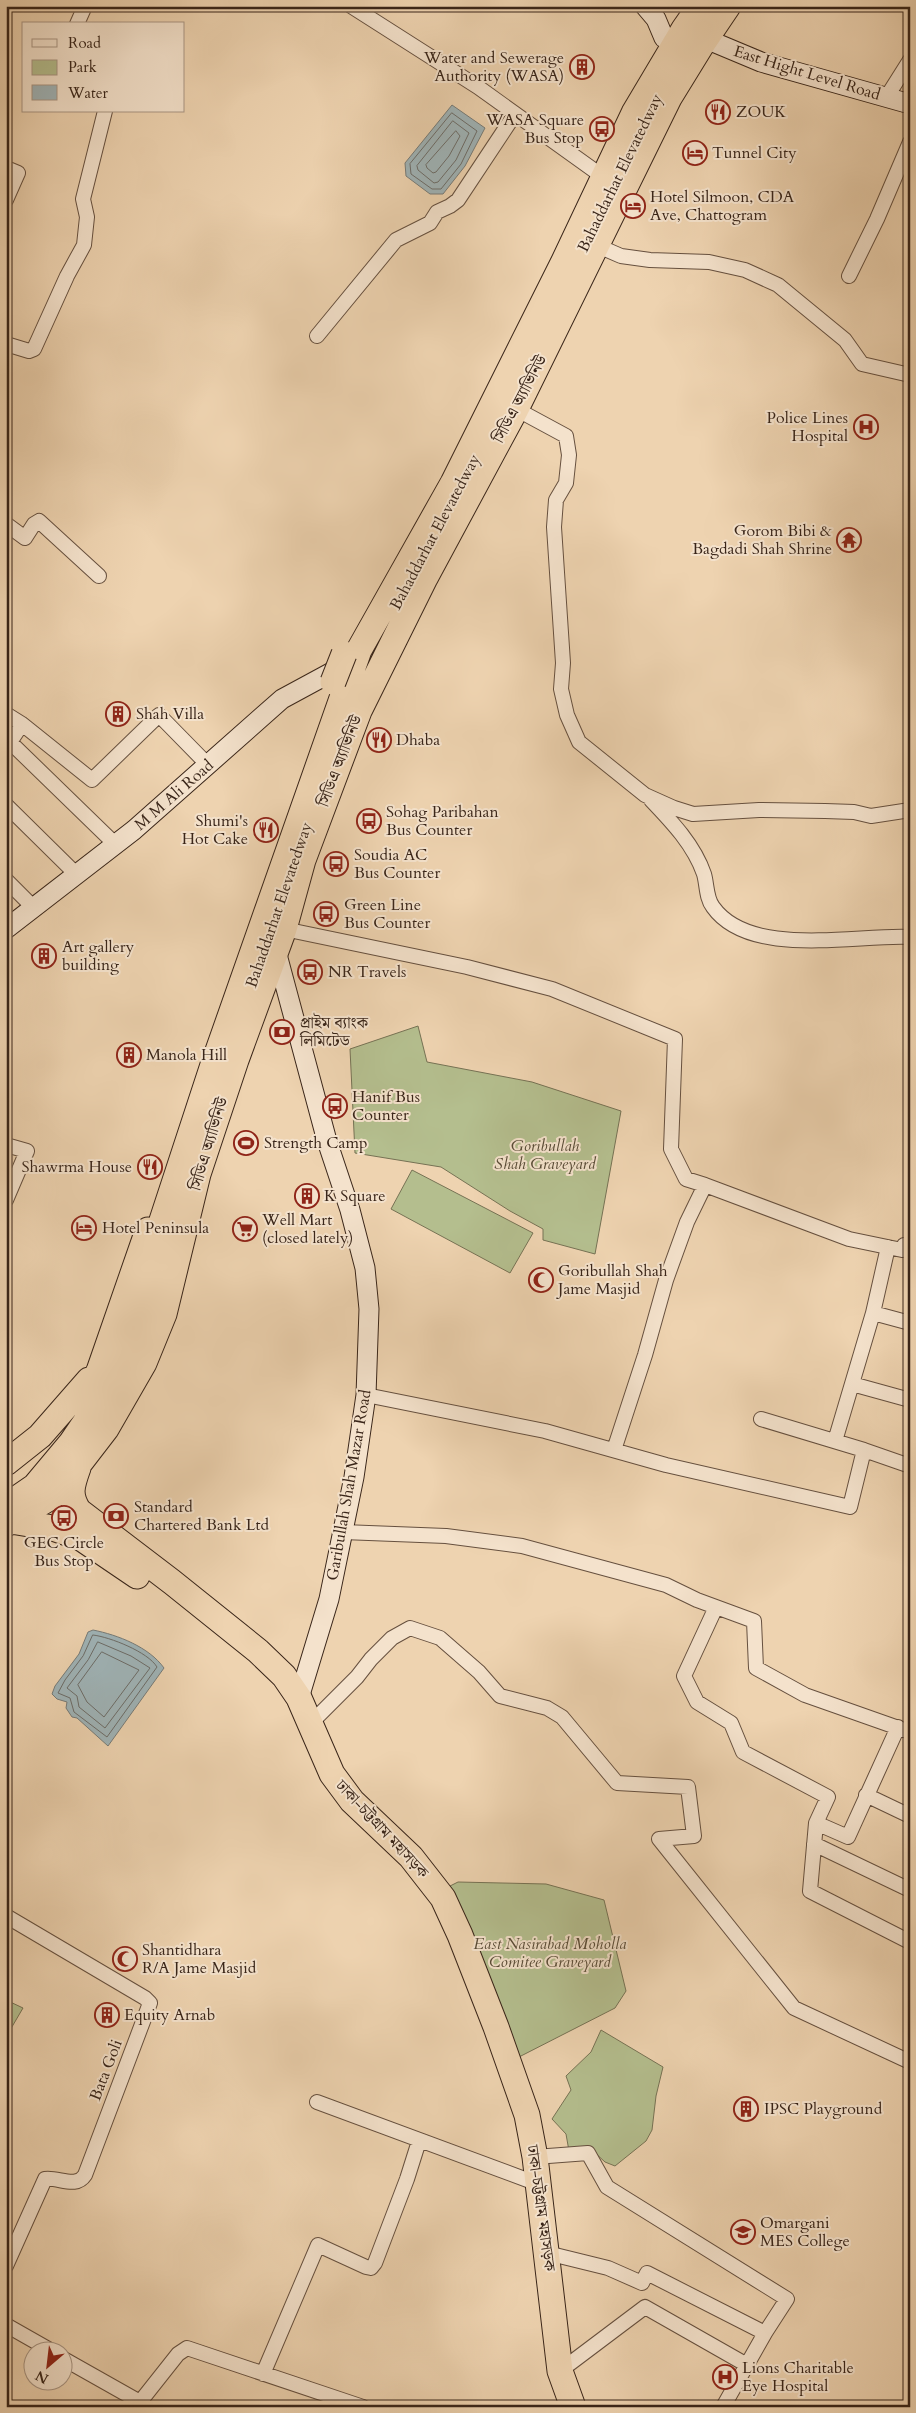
<svg xmlns="http://www.w3.org/2000/svg" width="916" height="2413" font-family="Cardo,'Noto Serif Bengali',serif">
  <rect width="100%" height="100%" fill="#eed3b0"/>
  <filter id="stains"><feTurbulence type="fractalNoise" baseFrequency=".004" numOctaves="4"/><feColorMatrix values="0 0 0 0 .2 0 0 0 0 .09 0 0 0 0 .02 0 0 0 .5 -.17"/></filter>
  <radialGradient id="worn" r=".72"><stop offset=".6" stop-color="#630" stop-opacity="0"/><stop offset="1" stop-color="#630" stop-opacity=".3"/></radialGradient>
  <!-- green -->
  <path fill="#b4be8e" stroke="#767254" d="M418,1026l9,36 105,20 89,29 -26,143 -52,-14v-11l-33,-18 -69,-44 -86,-14 -5,-104z
    M412,1170l121,63 -23,40 -119,-64z
    M458,1882l88,2 58,16 22,91 -11,17 -98,50 -73,-169z
    M6,2000l17,8 -17,29z
    M601,2030l62,37 -7,29 -4,34 -6,11 -31,25 -10,-4 -12,-11h-24l-3,-17 -14,-15 19,-29 -5,-14 25,-24z"/>
  <!-- water -->
  <path fill="#9fb4b8" stroke="#767b78" d="M452,105l33,23 -20,38 -22,28h-13l-24,-18 -1,-13z
    M93,1630c25,5 56,17 71,38l-56,78 -31,-28 -5,-1 -6,-9 1,-6 -10,-3 -5,-5 3,-8 24,-32 9,-22z"/>
  <g fill="none" stroke-linecap="round" stroke-linejoin="round">
    <!-- shore -->
    <path stroke="#6c6c68" stroke-width="1" d="M452,113l25,18 -16,33 -20,25h-9l-21,-15 -1,-10z
      M453,121l16,12 -13,27 -18,22 -4,1 -16,-13 -1,-4z
      M456,131l4,5 -11,20 -13,16 -3,1 -6,-5 -1,-3z
      M93,1635c17,2 55,17 64,32l-50,70 -33,-25 -4,-14 -12,-5 7,-13 18,-24z
      M98,1642l33,14 19,12 -45,60 -26,-21 -2,-11 -10,-8 21,-28z
      M102,1652l37,18 -35,47 -17,-15 -9,-17z"/>
    <defs>
      <path id="street" d="M351,6l127,81 117,84
        M77,24l8,-18
        M886,98l24,-38
        M6,168l12,5 -12,27
        M598,246l23,10 29,4 59,2 36,8 33,15 67,55 17,24 48,11
        M849,276l28,-57 33,-77
        M317,336l79,-96 34,-17 7,-11 13,-6 8,-6 57,-86
        M6,344l23,7 5,-2 33,-73 17,-31 3,-28 -4,-18 22,-88
        M516,409l50,27 3,19 -3,28 -10,17 -2,27 9,136 -2,26 6,26 12,27 66,53 29,13 19,6 66,-4 66,1 29,1 17,4 39,-6
        M6,524l19,14 9,-14 5,-3 60,55
        M6,714l16,10
        M10,742l105,102
        M6,748l16,-24 70,56 67,-65 49,50
        M651,800c21,22 43,45 53,74 3,10 2,24 9,33 37,52 143,27 197,30
        M6,805l70,69
        M6,880l27,27
        M284,929l183,38 85,22 123,50 -4,110 15,30 19,6
        M6,1145l21,6 -21,49
        M873,1313l37,10
        M852,1384l58,16
        M366,1395l179,36 121,34 184,42 14,-57 46,16
        M761,1419l103,31
        M835,1441l38,-128 15,-66
        M614,1450l31,-95 21,-75 21,-58 18,-37 144,54 53,11 2,-5 6,2
        M343,1532l103,4 76,10 144,39 31,15 57,21 2,47 49,27 105,37
        M716,1607l-32,69 13,26 34,21 12,29 85,45 -12,26 32,14 50,-110
        M312,1726l5,-9 40,-40 14,-18 21,-21 18,-10 30,10 39,34 21,24 47,12 15,9 55,66 71,4 6,49 -35,3 135,169 116,54
        M866,1795l44,21
        M816,1823l-6,68 100,51
        M814,1844l96,46
        M6,1916l139,82 5,5 -65,172c-9,14 -26,2 -40,4l-39,87
        M317,2102l213,79 8,-2
        M535,2157l53,-4 19,34 180,112 -22,34 -42,74
        M547,2253l61,15 34,15 5,-10 118,60
        M6,2325l44,25
        M62,2358l78,44 38,-48 9,-6 176,59
        M560,2371l85,-64 102,58
        M263,2374l55,-129 48,22 5,1 4,-5 32,-84 12,-38"/>
      <path id="secondary" d="M645,6l11,13 8,19
        M706,39l55,23 149,42
        M6,929l128,-99 148,-131 61,-33
        M276,951l51,190 23,69 15,58 4,41 -3,86 -12,82 -25,122 -30,99"/>
      <path id="highway" d="M151,1254l62,-189 146,-415 94,-167 111,-222 70,-148 50,-84 16,-23
        M83,1401l16,-30 49,-141
        M6,1463l34,-27 49,-56
        M78,1468c-6,17 -10,27 1,43l93,71 86,69 26,25 15,22 33,76 20,27 59,56 32,41 17,37 36,92 31,88 8,42 25,214 13,36
        M6,1506l29,-20 36,-43 46,-67 50,-137
        M11,1521l42,7 28,10 56,38
        M6,1524l50,-30 50,-65 38,-66 20,-49 34,-140 38,-114 48,-131 19,-69 56,-149 66,-133 91,-169 153,-311 32,-52 27,-40"/>
    </defs>
    <!-- street casing -->
    <use href="#street" stroke="#66503f" stroke-width="16"/>
    <!-- secondary casing -->
    <use href="#secondary" stroke="#392519" stroke-width="21"/>
    <!-- highway casing -->
    <use href="#highway" stroke="#392519" stroke-width="27"/>
    <!-- street -->
    <use href="#street" stroke="#f4e2cc" stroke-width="14"/>
    <!-- secondary -->
    <use href="#secondary" stroke="#f4e2cc" stroke-width="19"/>
    <!-- highway -->
    <use href="#highway" stroke="#eed3b0" stroke-width="25"/>
    <defs>
      <path id="highway-bridge" d="M333,682l11,-28"/>
    </defs>
    <!-- highway-bridge casing -->
    <use href="#highway-bridge" stroke="#392519" stroke-width="27" stroke-linecap="butt"/>
    <!-- highway-bridge -->
    <use href="#highway-bridge" stroke="#eed3b0" stroke-width="25"/>
  </g>
  <!-- icons -->
  <defs>
    <symbol id="building-ring" viewBox="-11 -11 22 22"><circle r="9.5" fill="#f4e2cc" stroke="#8f2418" stroke-width="1.5"/><path d="M-4-6H4V6H1V3H-1V6H-4ZM-2.5-4.3h1.7v1.8h-1.7ZM.8-4.3h1.7v1.8H.8ZM-2.5-1h1.7V.8h-1.7ZM.8-1h1.7V.8H.8Z" fill="#8f2418"/></symbol>
    <symbol id="restaurant-ring" viewBox="-11 -11 22 22"><circle r="9.5" fill="#f4e2cc" stroke="#8f2418" stroke-width="1.5"/><path d="M-5-6h1v4h1v-4h1v4h1v-4h1v5L-1.5 .5V6h-2V.5L-5-1ZM5-6V6H3V1.5H1.5Q1.5-4 5-6Z" fill="#8f2418"/></symbol>
    <symbol id="bus-ring" viewBox="-11 -11 22 22"><circle r="9.5" fill="#f4e2cc" stroke="#8f2418" stroke-width="1.5"/><path d="M-5-6H5V4H4V6H2V4H-2V6H-4V4H-5ZM-3.5-4V0h7V-4ZM-3.5 1.2v1.5H-2V1.2ZM2 1.2v1.5H3.5V1.2Z" fill="#8f2418"/></symbol>
    <symbol id="hotel-ring" viewBox="-11 -11 22 22"><circle r="9.5" fill="#f4e2cc" stroke="#8f2418" stroke-width="1.5"/><path d="M-6-4.5h1.5V1H6V5H4.5V3h-9V5H-6ZM-4 0a1.8 1.8 0 1 1 3.6 0ZM.5 0V-2.5h3Q6-2.5 6 0Z" fill="#8f2418"/></symbol>
    <symbol id="hospital-ring" viewBox="-11 -11 22 22"><circle r="9.5" fill="#f4e2cc" stroke="#8f2418" stroke-width="1.5"/><path d="M-5-5h3v3.5h4V-5h3V5h-3V1.5h-4V5h-3Z" fill="#8f2418"/></symbol>
    <symbol id="temple-ring" viewBox="-11 -11 22 22"><circle r="9.5" fill="#f4e2cc" stroke="#8f2418" stroke-width="1.5"/><path d="M0-6L5-2H3V0L6.5 2.5H4V6H1.5V3h-3V6H-4V2.5H-6.5L-3 0V-2H-5Z" fill="#8f2418"/></symbol>
    <symbol id="bank-ring" viewBox="-11 -11 22 22"><circle r="9.5" fill="#f4e2cc" stroke="#8f2418" stroke-width="1.5"/><path d="M-6-4H6V4H-6ZM0-2.3a2.3 2.3 0 1 0 0 4.6a2.3 2.3 0 1 0 0-4.6Z" fill="#8f2418"/></symbol>
    <symbol id="stadium-ring" viewBox="-11 -11 22 22"><circle r="9.5" fill="#f4e2cc" stroke="#8f2418" stroke-width="1.5"/><path d="M0-5a6.5 5 0 1 0 0 10a6.5 5 0 1 0 0-10ZM-3.5-1.8h7v3.6h-7Z" fill="#8f2418"/></symbol>
    <symbol id="supermarket-ring" viewBox="-11 -11 22 22"><circle r="9.5" fill="#f4e2cc" stroke="#8f2418" stroke-width="1.5"/><path d="M-6-5.5h2.5l.6 2H6L4.5 2H-2.5L-4.4-4H-6ZM-1.5 3.2a1.3 1.3 0 1 0 .1 0ZM3 3.2a1.3 1.3 0 1 0 .1 0Z" fill="#8f2418"/></symbol>
    <symbol id="mosque-ring" viewBox="-11 -11 22 22"><circle r="9.5" fill="#f4e2cc" stroke="#8f2418" stroke-width="1.5"/><path d="M3.5-4.9A6 6 0 1 0 3.5 4.9A5 5 0 1 1 3.5-4.9Z" fill="#8f2418"/></symbol>
    <symbol id="university-ring" viewBox="-11 -11 22 22"><circle r="9.5" fill="#f4e2cc" stroke="#8f2418" stroke-width="1.5"/><path d="M0-5L7-2L0 1L-7-2ZM-4 1L0 2.5L4 1V4Q0 6-4 4Z" fill="#8f2418"/></symbol>
  </defs>
  <g fill-rule="evenodd">
    <use href="#building-ring" x="568" y="53" width="28" height="28"/>
    <use href="#restaurant-ring" x="704" y="98" width="28" height="28"/>
    <use href="#bus-ring" x="588" y="115" width="28" height="28"/>
    <use href="#hotel-ring" x="681" y="139" width="28" height="28"/>
    <use href="#hotel-ring" x="619" y="192" width="28" height="28"/>
    <use href="#hospital-ring" x="852" y="413" width="28" height="28"/>
    <use href="#temple-ring" x="835" y="526" width="28" height="28"/>
    <use href="#building-ring" x="104" y="700" width="28" height="28"/>
    <use href="#restaurant-ring" x="365" y="726" width="28" height="28"/>
    <use href="#bus-ring" x="355" y="807" width="28" height="28"/>
    <use href="#restaurant-ring" x="252" y="816" width="28" height="28"/>
    <use href="#bus-ring" x="322" y="850" width="28" height="28"/>
    <use href="#bus-ring" x="312" y="900" width="28" height="28"/>
    <use href="#building-ring" x="30" y="942" width="28" height="28"/>
    <use href="#bus-ring" x="296" y="958" width="28" height="28"/>
    <use href="#bank-ring" x="268" y="1018" width="28" height="28"/>
    <use href="#building-ring" x="115" y="1041" width="28" height="28"/>
    <use href="#bus-ring" x="321" y="1092" width="28" height="28"/>
    <use href="#stadium-ring" x="232" y="1129" width="28" height="28"/>
    <use href="#restaurant-ring" x="136" y="1153" width="28" height="28"/>
    <use href="#building-ring" x="293" y="1182" width="28" height="28"/>
    <use href="#hotel-ring" x="70" y="1214" width="28" height="28"/>
    <use href="#supermarket-ring" x="231" y="1215" width="28" height="28"/>
    <use href="#mosque-ring" x="527" y="1266" width="28" height="28"/>
    <use href="#bank-ring" x="102" y="1502" width="28" height="28"/>
    <use href="#bus-ring" x="50" y="1504" width="28" height="28"/>
    <use href="#mosque-ring" x="111" y="1945" width="28" height="28"/>
    <use href="#building-ring" x="93" y="2001" width="28" height="28"/>
    <use href="#building-ring" x="732" y="2095" width="28" height="28"/>
    <use href="#university-ring" x="729" y="2218" width="28" height="28"/>
    <use href="#hospital-ring" x="711" y="2363" width="28" height="28"/>
  </g>
  <g text-anchor="middle" dominant-baseline="central" stroke-width="4" stroke-linejoin="round" paint-order="stroke">
    <!-- poi labels -->
    <g font-size="16" fill="#392519" stroke="#f4e2cc" text-anchor="start">
      <text x="564" y="58" text-anchor="end">Water and Sewerage<tspan x="564" dy="18">Authority (WASA)</tspan></text>
      <text x="736" y="112">ZOUK</text>
      <text x="584" y="120" text-anchor="end">WASA Square<tspan x="584" dy="18">Bus Stop</tspan></text>
      <text x="712" y="153">Tunnel City</text>
      <text x="650" y="197">Hotel Silmoon, CDA<tspan x="650" dy="18">Ave, Chattogram</tspan></text>
      <text x="848" y="418" text-anchor="end">Police Lines<tspan x="848" dy="18">Hospital</tspan></text>
      <text x="832" y="531" text-anchor="end">Gorom Bibi &amp;<tspan x="832" dy="18">Bagdadi Shah Shrine</tspan></text>
      <text x="136" y="714">Shah Villa</text>
      <text x="396" y="740">Dhaba</text>
      <text x="386" y="812">Sohag Paribahan<tspan x="386" dy="18">Bus Counter</tspan></text>
      <text x="248" y="821" text-anchor="end">Shumi's<tspan x="248" dy="18">Hot Cake</tspan></text>
      <text x="354" y="855">Soudia AC<tspan x="354" dy="18">Bus Counter</tspan></text>
      <text x="344" y="905">Green Line<tspan x="344" dy="18">Bus Counter</tspan></text>
      <text x="62" y="947">Art gallery<tspan x="62" dy="18">building</tspan></text>
      <text x="328" y="972">NR Travels</text>
      <text x="300" y="1023">প্রাইম ব্যাংক<tspan x="300" dy="18">লিমিটেড</tspan></text>
      <text x="146" y="1055">Manola Hill</text>
      <text x="352" y="1097">Hanif Bus<tspan x="352" dy="18">Counter</tspan></text>
      <text x="264" y="1143">Strength Camp</text>
      <text x="132" y="1167" text-anchor="end">Shawrma House</text>
      <text x="324" y="1196">K Square</text>
      <text x="262" y="1220">Well Mart<tspan x="262" dy="18">(closed lately)</tspan></text>
      <text x="102" y="1228">Hotel Peninsula</text>
      <text x="558" y="1271">Goribullah Shah<tspan x="558" dy="18">Jame Masjid</tspan></text>
      <text x="134" y="1507">Standard<tspan x="134" dy="18">Chartered Bank Ltd</tspan></text>
      <text x="64" y="1543" text-anchor="middle">GEC Circle<tspan x="64" dy="18">Bus Stop</tspan></text>
      <text x="142" y="1950">Shantidhara<tspan x="142" dy="18">R/A Jame Masjid</tspan></text>
      <text x="124" y="2015">Equity Arnab</text>
      <text x="764" y="2109">IPSC Playground</text>
      <text x="760" y="2223">Omargani<tspan x="760" dy="18">MES College</tspan></text>
      <text x="742" y="2368">Lions Charitable<tspan x="742" dy="18">Eye Hospital</tspan></text>
    </g>
    <!-- street labels -->
    <g font-size="16" fill="#392519" stroke="#f4e2cc">
      <text transform="translate(807 73) rotate(17)">East Hight Level Road</text>
      <text transform="translate(620 173) rotate(-64)">Bahaddarhat Elevatedway</text>
      <text transform="translate(520 399) rotate(-62)">সিডিএ অ্যাভিনিউ</text>
      <text transform="translate(435 532) rotate(-62)">Bahaddarhat Elevatedway</text>
      <text transform="translate(340 761) rotate(-69)">সিডিএ অ্যাভিনিউ</text>
      <text transform="translate(174 795) rotate(-41)">M M Ali Road</text>
      <text transform="translate(279 905) rotate(-71)">Bahaddarhat Elevatedway</text>
      <text transform="translate(209 1144) rotate(-73)">সিডিএ অ্যাভিনিউ</text>
      <text transform="translate(349 1485) rotate(-80)">Garibullah Shah Mazar Road</text>
      <text transform="translate(382 1829) rotate(47)">ঢাকা-চট্টগ্রাম মহাসড়ক</text>
      <text transform="translate(106 2070) rotate(-69)">Bata Goli</text>
      <text transform="translate(541 2208) rotate(82)">ঢাকা-চট্টগ্রাম মহাসড়ক</text>
    </g>
    <!-- park labels -->
    <g font-size="16" font-style="italic" fill="#584b36" stroke="#f4e2cc">
      <text x="545" y="1146">Goribullah<tspan x="545" dy="18">Shah Graveyard</tspan></text>
      <text x="550" y="1944">East Nasirabad Moholla<tspan x="550" dy="18">Comitee Graveyard</tspan></text>
    </g>
  </g>
  <!-- margin -->
  <rect width="916" height="2413" fill="none" stroke="#eed3b0" stroke-width="25"/>
  <rect x="8" y="8" width="901" height="2398" fill="none" stroke="#392519" stroke-width="2.5"/>
  <rect x="12" y="12" width="891" height="2388" fill="none" stroke="#392519"/>
  <!-- legend -->
  <rect x="22" y="22" width="162" height="90" fill="#f4e2cc" stroke="#a99684"/>
  <rect x="32" y="39" width="25" height="8" fill="#f4e2cc" stroke="#a99684"/>
  <text x="68" y="48" font-size="15" fill="#392519">Road</text>
  <rect x="32" y="60" width="25" height="15" fill="#b4be8e" stroke="#a99684"/>
  <text x="68" y="72" font-size="15" fill="#392519">Park</text>
  <rect x="32" y="85" width="25" height="15" fill="#9fb4b8" stroke="#a99684"/>
  <text x="68" y="98" font-size="15" fill="#392519">Water</text>
  <!-- north arrow -->
  <g transform="translate(48 2366) rotate(208)"><circle r="24" fill="#f4e2cc" stroke="#a99684"/>
  <path d="M0-4L9 19L0 12L-9 19Z" fill="#8f2418"/>
  <text y="-8" font-size="14" font-weight="bold" text-anchor="middle" fill="#392519">N</text>
  </g>
  <rect width="100%" height="100%" filter="url(#stains)"/>
  <rect width="100%" height="100%" fill="url(#worn)"/>
</svg>
